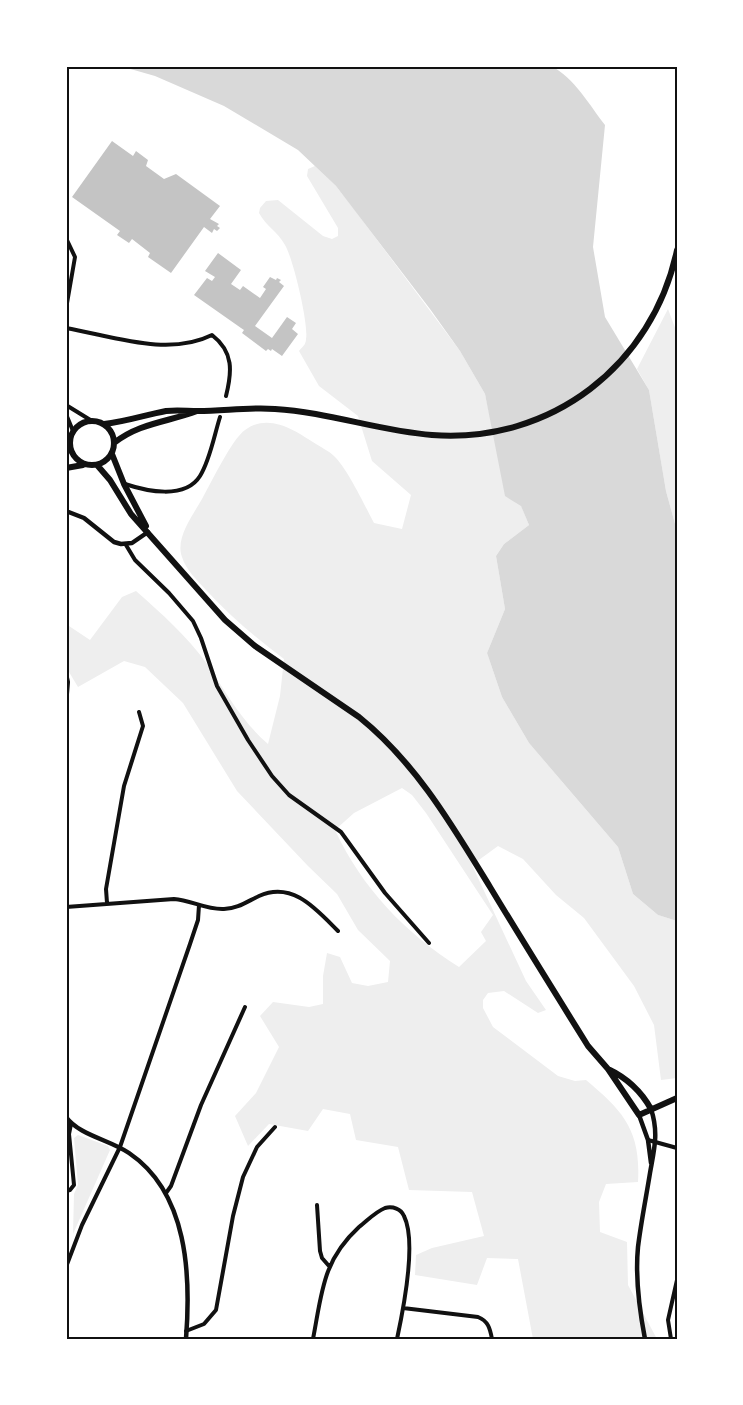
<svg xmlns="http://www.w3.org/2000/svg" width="743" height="1405" font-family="Helvetica,sans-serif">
  <rect width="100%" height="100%" fill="#fff"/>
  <!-- green -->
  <path fill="#eee" fill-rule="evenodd" d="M315,166l21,20 18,23 106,142 25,43 11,50 33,81 -25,19 -8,12 9,53 -18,44 15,44 27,46 89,104 15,47 25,21 19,6v157l-16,2 -7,-55 -20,-39 -50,-68 -28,-23 -33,-36 -25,-13 -26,19 54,116 20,29 -8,3 -34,-22 -16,2 -5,7v8l10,19 65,49 17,5 11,-1c37,31 55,50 52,102l-32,2 -7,18 1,30 27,10 1,43 29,54h-124l-15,-80 -31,-1 -10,27 -62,-10 1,-20 16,-7 52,-12 -12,-44 -63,-2 -11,-43 -42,-7 -6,-26 -27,-5 -15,22 -39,-7 -21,22 -13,-30 21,-23 23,-46 -19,-31 13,-14 36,5 14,-3v-28l4,-23 13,4 12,26 16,3 20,-4 2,-21 -32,-31 -21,-36 -29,-28 -71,-75 -54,-88 -38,-36 -21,-6 -46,26 -12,-20v-43l24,16 32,-43 14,-6c26,23 51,45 71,73 19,28 35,58 61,80l12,-48 4,-37c-28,-21 -54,-43 -78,-69 -9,-10 -20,-20 -24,-33 -7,-19 11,-42 20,-58 9,-16 30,-60 43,-69 24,-18 51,1 71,14 6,4 13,7 18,12 13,12 31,50 40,67l28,6 9,-34 -39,-34 -14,-45 -39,-30 -20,-35c3,-4 7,-6 7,-12 3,-14 -13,-81 -21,-94 -7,-13 -19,-19 -26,-32l1,-5 6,-7 12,-1 45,36 9,3 6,-3v-8l-31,-52 1,-7zM402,788l10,7 14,18 67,102 -12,17 5,9 -27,26c-54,-34 -97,-79 -124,-137l19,-17z
    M668,309l9,24v198l-11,-40 -17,-101 -12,-21z
    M78,1135l30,11 2,4 -37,84 1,-40 4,-9 -4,-47z"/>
  <!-- water -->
  <path fill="#d9d9d9" d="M120,66h431c23,11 39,40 54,59l-12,122 12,70 44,73 17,101 11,40v390l-19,-6 -25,-21 -15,-47 -89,-104 -27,-46 -15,-44 18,-44 -9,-53 8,-12 25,-19 -8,-19 -16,-10 -20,-102 -25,-43 -30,-42 -94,-123 -38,-36 -74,-44 -69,-30z"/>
  <!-- building -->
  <path fill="#c4c4c4" d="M112,141l21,15 3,-5 12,9 -2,6 18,13 12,-5 44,32 -10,13 9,5 -2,2 3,2 -3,3 -3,-2 -2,4 -8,-6 -33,46 -23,-16 2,-4 -18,-14 -3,4 -12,-8 3,-4 -48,-34z
    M218,253l23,17 -10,14 9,6 3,-4 17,12 6,-9 -3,-2 7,-10 6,3 1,-2 4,2 -2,2 5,4 -29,40 17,12 15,-21 9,6 -4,6 6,5 -16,22 -10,-7 -1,2 -3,-2 -2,2 -24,-18 2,-3 -3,-2 -47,-33 13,-17 5,3 3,-4 -10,-6z"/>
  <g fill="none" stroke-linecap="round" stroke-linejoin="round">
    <!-- minor -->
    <path stroke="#111" stroke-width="4" d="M66,119l1,-2
      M66,238l9,19 -9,52
      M66,328c46,8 102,29 146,7 22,17 20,37 14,61
      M66,405l26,16
      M66,414l7,17
      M125,484c21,7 60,16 75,-8 10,-16 14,-40 20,-59
      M126,545l9,15 34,33 24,28 8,17 16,48 31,54 24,36 17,19 52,37 44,61 44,50
      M66,673l2,9 -2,24
      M107,903l-1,-14 18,-103 19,-60 -4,-14
      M66,907l108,-8c17,1 32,11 50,10 13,0 24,-8 35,-13 34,-15 57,13 79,35
      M648,1140l29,8
      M66,1191l4,-1 4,-5 -5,-51 2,-10
      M166,1193l5,-7 30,-81 44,-98
      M317,1205l3,46 2,7 7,8
      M66,1267l16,-42 38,-78 70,-203 8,-24 1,-15
      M403,1308l75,9c10,4 12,11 14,22
      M186,1331l18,-7 12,-14 17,-94 10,-39 14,-30 18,-20
      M313,1339c9,-46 9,-78 46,-112 8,-6 16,-15 26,-19 8,-2 16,1 19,8 13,26 -1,95 -7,123
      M671,1339l-3,-19 9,-40"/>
    <!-- tertiary -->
    <path stroke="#111" stroke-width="4.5" d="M66,511l18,7 30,24 7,2 11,-1 16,-11
      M639,1115l9,25 3,23
      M66,1117c13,18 44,23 63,36 59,40 62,122 57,186
      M645,1339c-6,-31 -10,-61 -7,-92 3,-25 8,-49 12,-74 4,-23 9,-40 1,-64"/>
    <!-- primary -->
    <path stroke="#111" stroke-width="6" d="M70 443a22 22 0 1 1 44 0a22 22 0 1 1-44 0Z
      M104,424c21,-2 41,-9 62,-13 11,-1 21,0 32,0 26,0 51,-4 77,-2 53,3 104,22 157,26 119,9 221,-70 245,-185
      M114,443c25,-20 54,-21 83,-32
      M112,454l12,30 22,42
      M97,465l13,15 21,34 94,106 30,26 104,71c57,46 93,108 131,170 32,53 65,106 98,159l20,23 31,46 38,-17
      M66,468l17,-3
      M608,1069c19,9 33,22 43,40"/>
  </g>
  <!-- border -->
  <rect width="743" height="1405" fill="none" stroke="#ffffff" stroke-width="135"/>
  <rect x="68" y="68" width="608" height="1270" fill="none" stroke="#111" stroke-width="2"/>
</svg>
